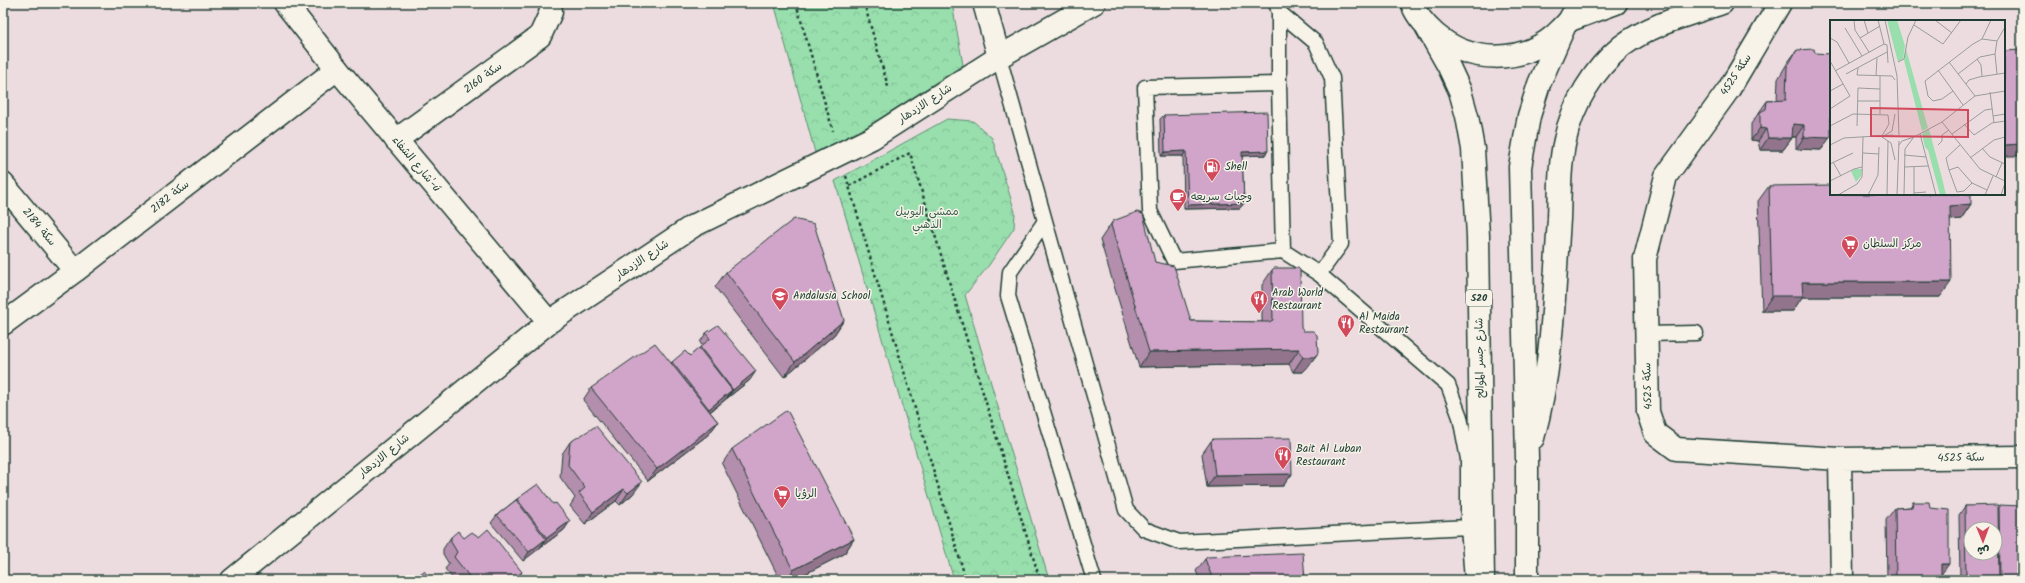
<svg xmlns="http://www.w3.org/2000/svg" width="2025" height="583" font-family="Kalam,'Playpen Sans Arabic',sans-serif">
  <defs>
    <pattern id="park-crowns" width="20" height="18" patternUnits="userSpaceOnUse"><rect width="20" height="18" fill="#98dfad"/><path d="M2 6a3 3 0 1 1 6 0M12 15a3 3 0 1 1 6 0" fill="none" stroke="#83c095"/></pattern>
  </defs>
  <rect width="100%" height="100%" fill="#ecdcdf"/>
  <filter id="ink" filterUnits="userSpaceOnUse"><feTurbulence type="fractalNoise" baseFrequency=".025" numOctaves="2"/><feDisplacementMap in="SourceGraphic" scale="8" xChannelSelector="R" yChannelSelector="G"/><feConvolveMatrix kernelMatrix="1 2 1 2 8 2 1 2 1" color-interpolation-filters="sRGB"/></filter>
  <g filter="url(#ink)">
    <!-- park -->
    <path fill="url(#park-crowns)" stroke="#5c8e70" d="M774,3h178l11,62 -112,72 -35,19z
      M947,119l26,2 19,17 23,74 -1,16 -25,37 -24,30 84,285h-95l-119,-399z"/>
    <g fill="none" stroke-linecap="round" stroke-linejoin="round">
      <defs>
        <path id="service" d="M1276,3l3,9v72l4,167 36,23 129,111 12,32 8,42v68l4,53
          M1279,12l37,31 16,35 9,166 -22,30
          M999,57l127,453 18,19 35,13 289,-15
          M1279,84l-134,3 5,124 24,50 109,-10
          M1045,221l-35,51 -2,24 86,284
          M1646,334l50,-1"/>
        <path id="minor" d="M984,3l15,54
          M396,140l144,-104 11,-24 -1,-9
          M3,184l72,87
          M3,324l72,-53 262,-202"/>
        <path id="tertiary" d="M285,3l52,66 212,253
          M1780,3l-51,86 -63,87 -21,83 3,153 7,21 21,16 164,10 182,-2
          M1570,20l46,-17
          M1840,459l2,121
          M232,580l317,-258 144,-96 179,-88 127,-81 95,-54"/>
        <path id="primary" d="M1412,3c4,13 14,23 23,31 35,30 86,30 120,1 5,-5 11,-10 15,-16 3,-5 6,-11 8,-16
          M1426,26l22,39 12,26 7,25 6,33 5,87 5,344
          M1533,438c20,-72 21,-146 26,-219 1,-26 0,-54 6,-79 7,-35 29,-71 57,-94 29,-22 66,-31 100,-43
          M1527,580v-122l-7,-291 9,-51 10,-32 25,-57"/>
      </defs>
      <!-- service casing -->
      <use href="#service" stroke="#1f3d34" stroke-width="17"/>
      <!-- minor casing -->
      <use href="#minor" stroke="#1f3d34" stroke-width="25"/>
      <!-- tertiary casing -->
      <use href="#tertiary" stroke="#1f3d34" stroke-width="25"/>
      <!-- primary casing -->
      <use href="#primary" stroke="#1f3d34" stroke-width="25"/>
      <!-- path -->
      <path stroke="#1f3d34" stroke-width="2.5" stroke-dasharray="3 3" stroke-linecap="butt" d="M796,3l37,128
        M864,3l25,87
        M846,176l120,404
        M849,186l61,-33 130,427"/>
      <!-- service -->
      <use href="#service" stroke="#f7f3e8" stroke-width="14"/>
      <!-- minor -->
      <use href="#minor" stroke="#f7f3e8" stroke-width="22"/>
      <!-- tertiary -->
      <use href="#tertiary" stroke="#f7f3e8" stroke-width="22"/>
      <!-- primary -->
      <use href="#primary" stroke="#f7f3e8" stroke-width="22"/>
    </g>
    <!-- wall -->
    <path fill="#b48ead" stroke="#1f3d34" d="M1797,50l26,98 -2,2 -25,-1v-12h-4v1l-9,12h-23l-2,-9 -7,-1v-16l16,-23 10,-1 1,-21 10,-17z
      M1164,115l101,40 -23,1 2,47 -4,5 -56,1 -1,-53h-22l-1,-37z
      M1769,186l202,18 -10,15 -11,1 -10,77h-138l-9,14h-31l-4,-110z
      M1113,221l42,41 36,59 71,1v-37l10,-15 35,98 -4,4h-10l-4,-8 -150,3 -39,-127z
      M726,272l118,48 -10,15 -50,42 -69,-90z
      M706,333l44,47 -40,32 8,10 -9,12 -61,47 -65,-81 8,-12 80,-25 1,-1 18,-6 12,-10 -2,-4z
      M1211,441l81,33 -9,12 -76,1 -5,-33z
      M570,442l63,52 -13,11 -4,-4 -31,23 -15,-18 5,-8 -15,-21 2,-23z
      M732,449l122,90 -10,15 -51,26h-13l-58,-116z
      M517,499l36,5 17,17 -6,9 -23,17v-1l-18,15 -32,-38 6,-8z
      M1913,502l17,6 11,67v5h-54l-1,-60 9,-12 15,-1z
      M1999,505l23,75h-62l-1,-65 6,-9 33,2z
      M451,537l13,1 53,42h-63l-9,-11 4,-5 -6,-10v-5z
      M1205,559l100,21h-105l-4,-9z"/>
    <!-- shaded-wall -->
    <path fill="#92748d" stroke="#1f3d34" d="M1793,124l11,1 -8,12 -12,-1z
      M1760,128l6,1 -8,12 -7,-1z
      M1831,136l-10,14 -25,-1 8,-12z
      M1768,138h24l-9,12h-23z
      M2022,144v12h-18v-11z
      M1186,151l-3,5h-22l4,-4z
      M1268,151l-3,4 -26,1 3,-4z
      M1244,203l-4,5 -56,1 4,-4z
      M1971,204l-10,15 -22,2 11,-15z
      M1802,282h149l-11,15h-138l-9,14h-31l10,-15z
      M844,320l-10,15 -50,42 11,-15z
      M1299,349l-10,15 -150,3 10,-15z
      M1318,353l-11,15 -4,4h-10l10,-15z
      M756,371l-6,9 -23,18 6,-8z
      M732,390l-6,9 -23,18 6,-8z
      M718,422l-9,12 -61,47 9,-12z
      M1292,474l-9,12 -76,1 8,-12z
      M642,482l-9,12 -13,11 8,-12z
      M624,489l-8,12 -31,23 8,-12z
      M570,521l-6,9 -23,17 6,-9z
      M546,539l-6,9 -17,13 6,-9z
      M854,539l-10,15 -51,26h-6l6,-10z
      M1941,564h8l-9,12z
      M522,572l-5,8h-4z"/>
    <!-- building -->
    <path fill="#d1a5c9" stroke="#1f3d34" fill-rule="evenodd" d="M1814,49l1,4 15,1 1,82 -1,2 -26,-1v-12l-11,-1 -1,14h-24l-2,-9 -6,-1v-16l6,-3 1,-8 19,-1 1,-33 10,-17z
      M2022,50v94l-18,1v-94z
      M1267,112l1,39 -26,1 2,51 -56,2 -2,-54 -21,1 -1,-37z
      M1831,185v9h140v10l-21,2 1,76h-149l1,14h-31l-3,-110z
      M1137,212l6,2 12,48 19,4 17,55 78,1 4,-2 -1,-50 2,-2h24l2,2 1,57 2,4h10l4,4 1,18 -4,4h-11l-4,-8 -150,3 -38,-127 2,-4z
      M794,219l20,5 30,96 -49,42 -69,-90z
      M718,325l38,46 -23,19 -33,-43 10,-8 -4,-6z
      M655,343l63,79 -61,47 -66,-81z
      M699,348l33,42 -23,19 -37,-47 13,-11 5,5z
      M787,410l67,129 -61,31 -61,-121z
      M596,426l46,56 -14,11 -4,-4 -31,23 -14,-19 6,-5 -17,-23 2,-23z
      M1291,438l1,36 -77,1 -4,-34 2,-2z
      M538,484l15,20 3,-1 14,18 -23,17 -30,-39z
      M516,500l30,39 -17,13 -32,-37z
      M1913,502h16l1,6 19,2v54h-8v16h-45l-1,-72 17,-1z
      M1998,505l1,75h-33l-1,-74zM1971,529h24v24h-24z
      M1999,505l23,1v74h-22z
      M488,529l34,43 -9,8h-41l-18,-23 3,-5 -6,-10v-5l7,-6 6,7 8,-6 7,5z
      M1303,553l2,27h-92l-8,-21 2,-2z
      M424,571l8,9h-27l4,-3 4,2z"/>
  </g>
  <!-- icons -->
  <defs>
    <symbol id="fuel-pin" viewBox="-11 -11 22 30"><path d="M0 17L-7.5 6A9.5 9.5 0 1 1 7.5 6Z" fill="#d1495b" stroke="#f7f3e8"/><path d="M-5.5-6h7V0h2V4h1.3V-2.5L3-4.5l.8-.8L6-3V5H2.5V1h-1V6h-7ZM-4.2-4.7v3.2H.2V-4.7Z" fill="#fff"/></symbol>
    <symbol id="cafe-pin" viewBox="-11 -11 22 30"><path d="M0 17L-7.5 6A9.5 9.5 0 1 1 7.5 6Z" fill="#d1495b" stroke="#f7f3e8"/><path d="M-5.5-4.5H6V0H3Q3 3.5 0 3.5H-2.5Q-5.5 3.5-5.5 0ZM3-3.2v2h1.7v-2ZM-6 4.5H4V6H-6Z" fill="#fff"/></symbol>
    <symbol id="supermarket-pin" viewBox="-11 -11 22 30"><path d="M0 17L-7.5 6A9.5 9.5 0 1 1 7.5 6Z" fill="#d1495b" stroke="#f7f3e8"/><path d="M-6-5.5h2.5l.6 2H6L4.5 2H-2.5L-4.4-4H-6ZM-1.5 3.2a1.3 1.3 0 1 0 .1 0ZM3 3.2a1.3 1.3 0 1 0 .1 0Z" fill="#fff"/></symbol>
    <symbol id="school-pin" viewBox="-11 -11 22 30"><path d="M0 17L-7.5 6A9.5 9.5 0 1 1 7.5 6Z" fill="#d1495b" stroke="#f7f3e8"/><path d="M0-5L7-2L0 1L-7-2ZM-4 1L0 2.5L4 1V4Q0 6-4 4Z" fill="#fff"/></symbol>
    <symbol id="restaurant-pin" viewBox="-11 -11 22 30"><path d="M0 17L-7.5 6A9.5 9.5 0 1 1 7.5 6Z" fill="#d1495b" stroke="#f7f3e8"/><path d="M-5-6h1v4h1v-4h1v4h1v-4h1v5L-1.5 .5V6h-2V.5L-5-1ZM5-6V6H3V1.5H1.5Q1.5-4 5-6Z" fill="#fff"/></symbol>
  </defs>
  <g fill-rule="evenodd">
    <use href="#fuel-pin" x="1202" y="157" width="20" height="27"/>
    <use href="#cafe-pin" x="1168" y="187" width="20" height="27"/>
    <use href="#supermarket-pin" x="1840" y="234" width="20" height="27"/>
    <use href="#school-pin" x="770" y="286" width="20" height="27"/>
    <use href="#restaurant-pin" x="1249" y="289" width="20" height="27"/>
    <use href="#restaurant-pin" x="1336" y="313" width="20" height="27"/>
    <use href="#restaurant-pin" x="1273" y="445" width="20" height="27"/>
    <use href="#supermarket-pin" x="772" y="484" width="20" height="27"/>
  </g>
  <g text-anchor="middle" dominant-baseline="central" stroke-width="3" stroke-linejoin="round" paint-order="stroke">
    <!-- shield labels -->
    <rect fill="#f7f3e8" stroke="#60746a" stroke-width="1" x="1466" y="290" width="26" height="16" rx="3"/>
    <g font-size="10" font-weight="bold" fill="#1f3d34">
      <text x="1479" y="298">S20</text>
    </g>
    <!-- street labels -->
    <g font-size="11" fill="#1f3d34" stroke="#f7f3e8">
      <text transform="translate(1736 75) rotate(-57)">سكة 4525</text>
      <text transform="translate(483 78) rotate(-36)">سكة 2160</text>
      <text transform="translate(925 104) rotate(-33)">شارع الازدهار</text>
      <text transform="translate(416 164) rotate(50)">شارع الشفاء'-ú</text>
      <text transform="translate(170 197) rotate(-38)">سكة 2182</text>
      <text transform="translate(39 227) rotate(50)">سكة 2184</text>
      <text transform="translate(642 260) rotate(-34)">شارع الازدهار</text>
      <text transform="translate(1480 358) rotate(-91)">شارع جسر الموالح</text>
      <text transform="translate(1648 386) rotate(-92)">سكة 4525</text>
      <text transform="translate(384 456) rotate(-39)">شارع الازدهار</text>
      <text transform="translate(1961 458) rotate(-1)">سكة 4525</text>
    </g>
    <!-- poi labels -->
    <g font-size="11" fill="#1f3d34" stroke="#f7f3e8" text-anchor="start">
      <text x="1225" y="167">Shell</text>
      <text x="1191" y="197">وجبات سريعه</text>
      <text x="1863" y="244">مركز السلطان</text>
      <text x="1272" y="293">Arab World<tspan x="1272" dy="13">Restaurant</tspan></text>
      <text x="793" y="296">Andalusia School</text>
      <text x="1359" y="317">Al Maida<tspan x="1359" dy="13">Restaurant</tspan></text>
      <text x="1296" y="449">Bait Al Luban<tspan x="1296" dy="13">Restaurant</tspan></text>
      <text x="795" y="494">الرؤيا</text>
    </g>
    <!-- park labels -->
    <g font-size="11" fill="#375d4c" stroke="#f7f3e8">
      <text x="927" y="212">ممشى اليوبيل<tspan x="927" dy="13">الذهبي</tspan></text>
    </g>
  </g>
  <!-- overview -->
  <g transform="translate(1830 20)">
    <rect width="175" height="175" fill="#ecdcdf"/>
    <path d="M57,0h10l8,26 -2,13 -5,3zM76,29l22,79 -6,3 -18,-71zM99,109l13,49 4,17h-6l-12,-45 -3,-3 -3,-13zM25,149h7l-1,7 -5,6 -5,-11z" fill="#98dfad"/>
    <path fill="none" stroke="#9a9c9b" stroke-width="1" d="M24,0l1,10 14,22M34,0l4,13M48,0l6,24 3,1 1,18M55,0l12,56 2,59M105,0l17,13M84,5l29,19 18,-24M15,8l17,28M0,18l7,4 12,21M30,18l20,-12M152,19l9,-19M147,39l4,6 1,11M0,41l20,35 -20,13M68,42l6,-3 4,-22 8,-17M119,42l26,34M28,48l-1,7 35,1 3,4M108,50l25,35M5,51l49,-27M16,54l41,-22M128,54l22,-17 15,-3M167,54l-2,-20 2,-13 8,-14M46,56l1,-18M50,56v38M136,64l3,-4 10,-3 26,-4M0,71l13,-7M123,71l-11,8 -9,2 -5,-5 -3,-15 48,-37 9,-5 15,2M160,72l4,31M28,81h22M163,96l12,-2M112,102l38,47 25,12M134,104l10,11 18,-12 13,-2M0,106l23,-12 35,1 1,9 -7,12M27,106l1,-38 22,1M90,114l16,61M122,114l33,-24 7,-1M52,117l10,-6 3,-17M52,117l9,6 4,17M84,117l28,-15 33,-26 30,-5M0,125l14,-7 49,-3M69,125l3,-4 12,-4M108,125l4,-4v-6l7,-5M130,125l-14,13 3,12 8,22 7,-1 8,-8M152,128l8,9 15,7M33,133l16,1M74,135l22,2M140,138l24,-18 11,-3M3,142l8,14M0,144l23,-11M74,147l24,-1M119,150l9,-3 14,16 15,7M166,157l6,-14M0,161l24,-12 8,-2M84,173l12,-1M8,175l19,-11 5,-7 1,-40M38,175l10,-20 1,-28M57,175l1,-54M67,175l2,-54M74,175l1,-46 8,-11M84,175v-28M155,175l8,-19M171,175l4,-12"/>
    <path fill="#d1495b" fill-opacity="0.15" stroke="#d1495b" stroke-width="2" d="M41,88l97,2v27l-97,-1z"/>
    <rect width="175" height="175" fill="none" stroke="#1f3d34" stroke-width="2"/>
  </g>
  <!-- margin -->
  <rect width="2025" height="583" fill="none" stroke="#f7f3e8" stroke-width="16"/>
  <rect x="8" y="8" width="2009" height="567" fill="none" stroke="#1f3d34" stroke-width="1.5" filter="url(#ink)"/>
  <!-- north arrow -->
  <g transform="translate(1983 541) rotate(179)"><circle r="19" fill="#f7f3e8" stroke="#a1aaa0"/>
  <path d="M0-3L7 15L0 10L-7 15Z" fill="#d1495b"/>
  <text y="-6" font-size="11" font-weight="bold" text-anchor="middle" fill="#1f3d34">ش</text>
  </g>
</svg>
